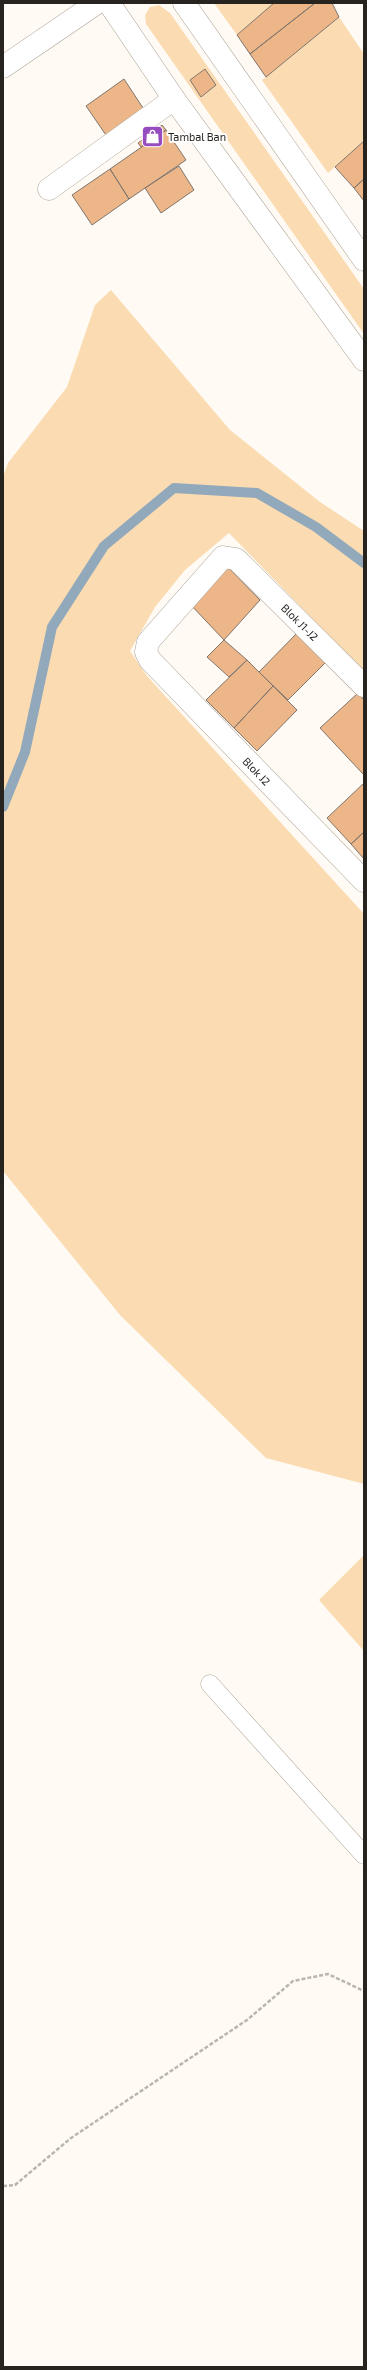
<svg xmlns="http://www.w3.org/2000/svg" width="367" height="2370" font-family="'Exo 2',sans-serif">
  <rect width="100%" height="100%" fill="#fffaf3"/>
  <!-- green -->
  <path fill="#fbdcb2" d="M214,3h60l-37,32z
    M159,5l11,8 194,276v45l-218,-310 -1,-9 5,-8z
    M339,17l25,37v87l-36,32 -66,-93z
    M111,290l119,140 90,72 44,29v141l-135,-139 -44,37 -30,37 -25,44 17,25 217,238v570l-98,-26 -146,-143 -117,-144v-694l5,-14 59,-76 28,-82z
    M364,1555v96l-45,-51z"/>
  <g fill="none" stroke-linecap="round" stroke-linejoin="round">
    <!-- stream -->
    <path stroke="#92a8bb" stroke-width="10" d="M3,807l22,-55 27,-125 52,-81 70,-58 83,5 59,34 48,36"/>
  </g>
  <!-- building -->
  <path fill="#ecb688" stroke="#80766e" d="M274,3h41l-65,51 -13,-19z
    M315,3h17l7,14 -73,60 -16,-23z
    M205,69l11,16 -15,12 -11,-17z
    M124,79l21,32 -37,27 -22,-32z
    M162,125l4,5 -25,17 -3,-4z
    M166,130l20,30 -57,39 -19,-30z
    M364,141v38l-10,9 -19,-21z
    M179,166l15,24 -33,23 -16,-25z
    M110,169l19,30 -37,26 -20,-30z
    M364,179v22l-10,-13z
    M226,565l34,35 -36,40 -35,-37z
    M297,633l29,29 -38,38 -29,-28z
    M224,640l23,20 -18,17 -22,-20z
    M247,660l26,26 -39,42 -28,-28z
    M273,686l24,24 -40,41 -23,-23z
    M358,693l6,7v75l-44,-47z
    M364,783v49l-13,12 -24,-26z
    M364,832v27l-13,-15z"/>
  <g fill="none" stroke-linecap="round" stroke-linejoin="round">
    <defs>
      <path id="service" d="M210,1684l154,171"/>
      <g id="minor">
        <path d="M109,3l65,96 190,261"/>
        <path d="M184,3l180,257"/>
        <path d="M49,189l125,-90"/>
        <path id="s1" d="M364,686l-128,-127 -13,-2 -75,85 -2,10 4,8 214,221"/>
      </g>
      <path id="tertiary" d="M3,67l94,-64"/>
    </defs>
    <!-- service casing -->
    <use href="#service" stroke="#a9a297" stroke-width="19"/>
    <!-- minor casing -->
    <use href="#minor" stroke="#a9a297" stroke-width="23"/>
    <!-- tertiary casing -->
    <use href="#tertiary" stroke="#a9a297" stroke-width="23"/>
    <!-- path -->
    <path stroke="#b9b5af" stroke-width="2.5" stroke-dasharray="4 2" stroke-linecap="butt" d="M3,2186l12,-1 56,-47 176,-118 46,-39 35,-7 36,17"/>
    <!-- service -->
    <use href="#service" stroke="#fff" stroke-width="18"/>
    <!-- minor -->
    <use href="#minor" stroke="#fff" stroke-width="22"/>
    <!-- tertiary -->
    <use href="#tertiary" stroke="#fff" stroke-width="22"/>
  </g>
  <!-- icons -->
  <defs>
    <symbol id="shop-square" viewBox="-11 -11 22 22"><rect x="-9" y="-9" width="18" height="18" rx="4" fill="#974dbf" stroke="#fff"/><path d="M-5-2.5h2.3a2.7 3.5 0 0 1 5.4 0H5L5.5 6h-11ZM-1.5-2.5h3a1.5 2.3 0 0 0-3 0Z" fill="#fff"/></symbol>
  </defs>
  <g fill-rule="evenodd">
    <use href="#shop-square" x="140" y="124" width="25" height="25"/>
  </g>
  <g text-anchor="middle" dominant-baseline="central" stroke-width="4" stroke-linejoin="round" paint-order="stroke">
    <!-- poi labels -->
    <g font-size="11" fill="#272420" stroke="#fff" text-anchor="start">
      <text x="168" y="136">Tambal Ban</text>
    </g>
    <!-- street labels -->
    <g font-size="11" fill="#272420" stroke="#fff">
      <text transform="translate(300 622) rotate(45)">Blok J1-J2</text>
      <text stroke="none"><textPath href="#s1" startOffset="480">Blok J2</textPath></text>
    </g>
  </g>
  <!-- border -->
  <rect width="367" height="2370" fill="none" stroke="#272420" stroke-width="8"/>
</svg>
